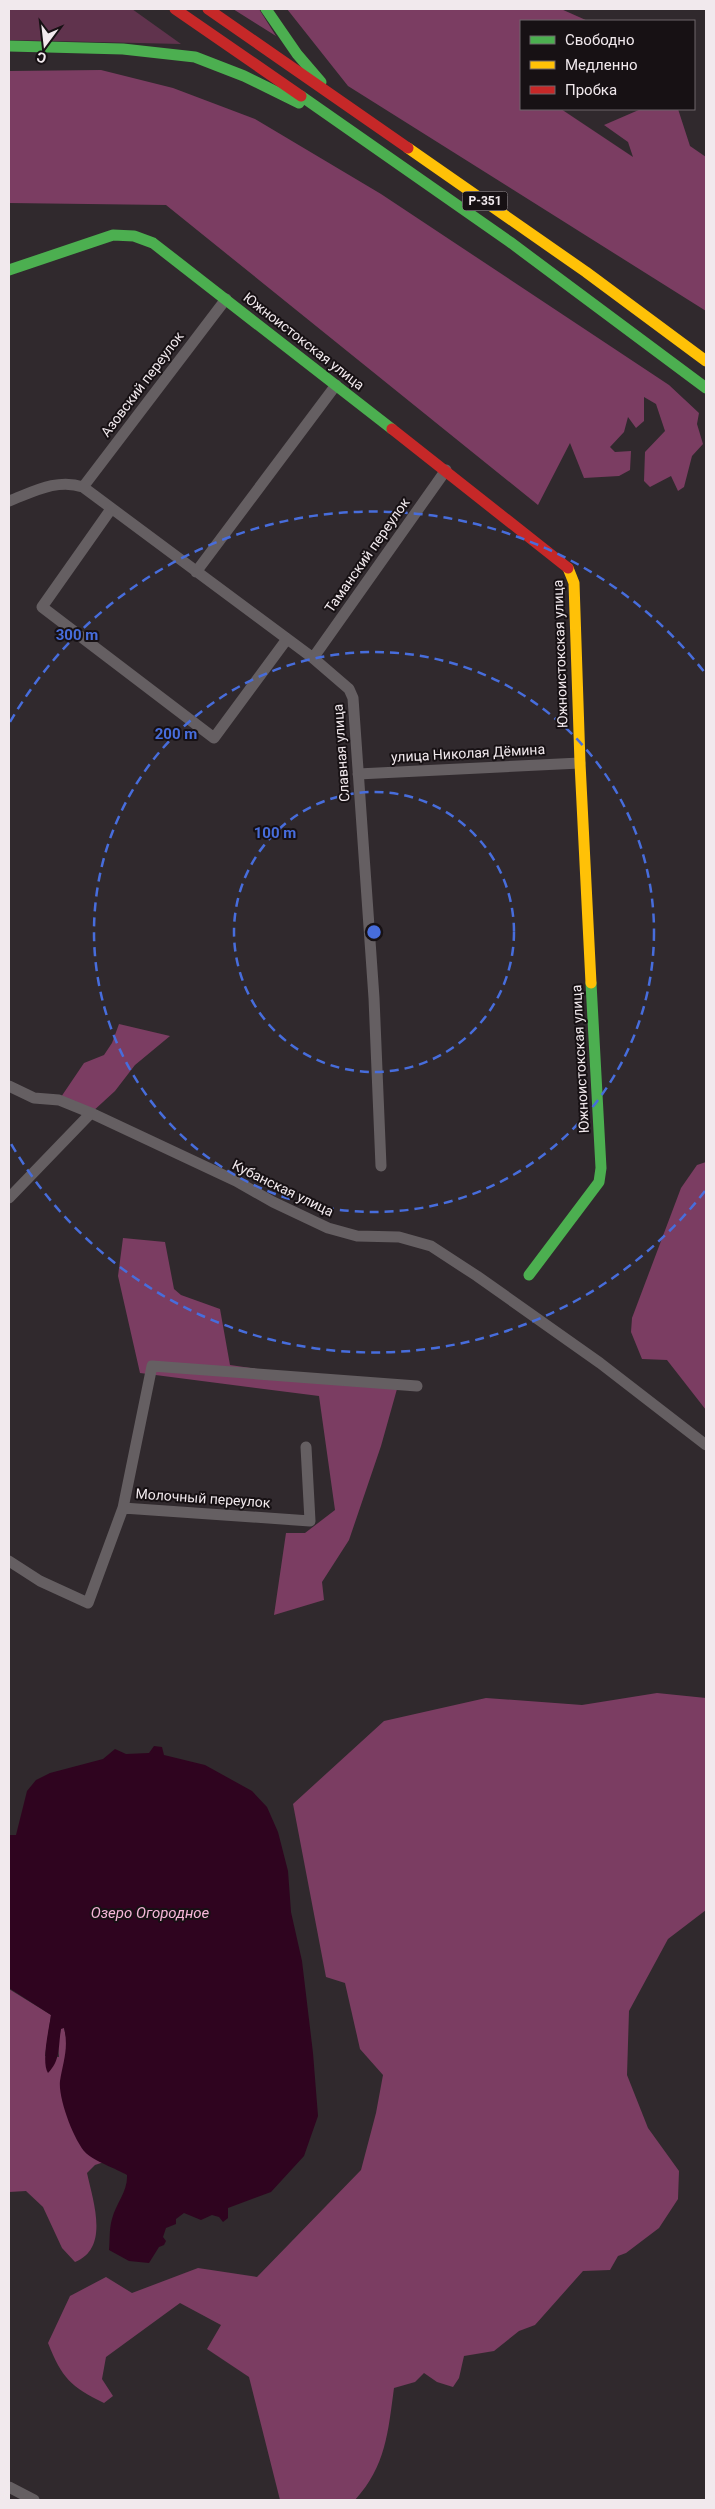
<svg xmlns="http://www.w3.org/2000/svg" width="715" height="2509" font-family="Roboto,sans-serif">
  <rect width="100%" height="100%" fill="#30292d"/>
  <!-- green -->
  <path fill="#60334d" d="M9,9h123l49,35 -172,-4z"/>
  <!-- forest -->
  <path fill="#7b3d62" d="M233,9h26l17,27z
    M287,9h274l27,12h-67v88h40l72,48 -5,-15 -24,-17 37,-16h37l12,37 16,11v154l-358,-225z
    M101,70l72,18 82,31 126,75 288,191 30,28 -2,11 6,20 -11,12 -8,31 -6,4 -7,-15 -21,11 -6,-6 1,-29 20,-21 -9,-27 -12,-7v24l-8,7 -8,-11 -4,15 -14,15 5,5 16,-1 -1,19 -11,6 -35,2 -14,-35 -32,62 -372,-300 -157,-2v-132z
    M119,1024l51,12 -35,29 -20,26 -24,22 -32,-13 25,-37 20,-8 8,-12z
    M706,1162v248l-39,-50 -25,-1 -11,-27 1,-14 49,-130 16,-23z
    M123,1238l42,4 9,47 7,6 39,14 10,56 167,24 -16,57 -32,94 -27,42 2,18 -50,15 12,-82h19l30,-23 -16,-114 -179,-23 -22,-97z
    M657,1693l49,5v212l-38,29 -39,72 -2,64 21,53 31,43 -1,28 -19,29 -33,25 -8,3 -8,14 -27,1 -48,54 -16,6 -25,20 -30,5 -5,22 -6,9 -16,-5 -13,-9 -9,9 -21,6c-6,44 -8,78 -39,112h-75l-31,-123 -42,-28 14,-24 -41,-22 -74,54 -4,22 11,17 -9,7c-33,-16 -42,-25 -56,-60l22,-47 36,-19 26,16 66,-25 59,9 104,-107 15,-57 7,-38 -23,-26 -15,-66 -19,-6 -33,-173 91,-83 102,-23 96,7z
    M9,1989l42,26 -6,41 14,1 -1,-12 3,-17h3l3,13 -1,13 -6,30 26,69 18,9 -9,3 -8,8c6,28 23,75 -12,89l-13,-14 -19,-41 -17,-16 -17,1z"/>
  <!-- water -->
  <path fill="#2f041f" d="M154,1746l8,1 2,8 41,10 47,26 15,16 11,25 10,39 3,41 11,49 11,92 5,63 -14,40 -33,36 -43,16v10l-5,4 -4,-5 -7,-2 -11,5 -17,-7 -8,6v5l-10,4 -3,9 3,4 -2,4 -5,2 -10,16 -20,-2 -20,-11c1,-10 0,-21 3,-31 4,-16 16,-28 15,-44 -10,-6 -33,-14 -41,-22 -12,-12 -28,-55 -26,-72 3,-19 9,-33 4,-53l-3,1c-3,17 0,31 -13,44 -7,-11 1,-44 3,-58l-42,-27v-153h7l11,-44 9,-11 14,-7 53,-14 12,-10 11,5 23,-1z"/>
  <g fill="none" stroke-linecap="round" stroke-linejoin="round">
    <!-- street -->
    <path stroke="#655f62" stroke-width="11" d="M83,487l143,-188
      M9,501c24,-9 48,-23 74,-14l230,171 36,31 4,9 21,300 7,168
      M111,509l-69,98 172,131 73,-99
      M196,572l140,-187
      M313,658l133,-188
      M358,774l222,-11
      M9,1086l25,12 25,2 32,13 145,68 37,21 55,26 29,8 42,1 32,9 46,30 123,87 106,82
      M9,1198l82,-85
      M123,1508l29,-142 265,20
      M9,1561l31,20 48,22 35,-95 187,13 -4,-74
      M9,2487l25,13"/>
    <!-- fast -->
    <path stroke="#4caf50" stroke-width="11" d="M266,9l31,45 24,28
      M9,46l114,3 72,8 49,19 55,27
      M301,96l209,146 196,146
      M9,270l104,-35 21,1 19,7 239,186
      M529,1275l70,-93 2,-14 -10,-185"/>
    <!-- slow -->
    <path stroke="#ffc107" stroke-width="11" d="M408,148l178,124 120,89
      M568,568l6,15 6,180 11,220"/>
    <!-- jam -->
    <path stroke="#c62828" stroke-width="11" d="M175,9l126,87
      M208,9l200,139
      M392,429l176,139"/>
  </g>
  <!-- distance rings -->
  <g fill="none" stroke="#476ddc" stroke-width="2.5" stroke-dasharray="9 6">
    <circle cx="374" cy="932" r="140"/>
    <circle cx="374" cy="932" r="280"/>
    <path d="M705 1191A420 420 0 0 1 10 1142M10 722A420 420 0 0 1 705 673"/>
  </g>
  <g text-anchor="middle" dominant-baseline="central" stroke-width="4" stroke-linejoin="round" paint-order="stroke">
    <!-- shield labels -->
    <rect fill="#171114" stroke="#b0a8ac" stroke-width="1" x="462.5" y="191.5" width="45" height="19" rx="4"/>
    <g font-size="12" font-weight="bold" fill="#f1e9ed">
      <text x="485" y="201">Р-351</text>
    </g>
    <!-- street labels -->
    <g font-size="14" fill="#f1e9ed" stroke="#171114">
      <text transform="translate(304 341) rotate(38)">Южноистокская улица</text>
      <text transform="translate(142 384) rotate(-53)">Азовский переулок</text>
      <text transform="translate(367 555) rotate(-55)">Таманский переулок</text>
      <text transform="translate(560 654) rotate(-92)">Южноистокская улица</text>
      <text transform="translate(341 753) rotate(-94)">Славная улица</text>
      <text transform="translate(468 753) rotate(-3)">улица Николая Дёмина</text>
      <text transform="translate(580 1059) rotate(-93)">Южноистокская улица</text>
      <text transform="translate(283 1188) rotate(26)">Кубанская улица</text>
      <text transform="translate(203 1498) rotate(4)">Молочный переулок</text>
    </g>
    <!-- water labels -->
    <g font-size="15" font-style="italic" fill="#f5b7d8" stroke="#171114">
      <text x="150" y="1913">Озеро Огородное</text>
    </g>
  </g>
  <circle cx="374" cy="932" r="8" fill="#476ddc" stroke="#171114" stroke-width="2.5"/>
  <g font-size="15" text-anchor="middle" font-weight="bold" fill="#476ddc" stroke="#171114" stroke-width="4" stroke-linejoin="round" paint-order="stroke">
    <text x="77" y="640">300 m</text>
    <text x="176" y="739">200 m</text>
    <text x="275" y="838">100 m</text>
  </g>
  <!-- border -->
  <rect width="715" height="2509" fill="none" stroke="#f1e9ed" stroke-width="20"/>
  <!-- legend -->
  <rect x="520" y="20" width="175" height="90" fill="#171114" stroke="#6e676b"/>
  <rect x="530" y="36" width="25" height="8" fill="#4caf50" stroke="#6e676b"/>
  <text x="565" y="45" font-size="15" fill="#f1e9ed">Свободно</text>
  <rect x="530" y="61" width="25" height="8" fill="#ffc107" stroke="#6e676b"/>
  <text x="565" y="70" font-size="15" fill="#f1e9ed">Медленно</text>
  <rect x="530" y="86" width="25" height="8" fill="#c62828" stroke="#6e676b"/>
  <text x="565" y="95" font-size="15" fill="#f1e9ed">Пробка</text>
  <!-- north arrow -->
  <g transform="translate(45 45) rotate(195)" stroke="#171114" stroke-width="4" paint-order="stroke">
  <path d="M0-4L9 19L0 12L-9 19Z" fill="#f1e9ed"/>
  <text y="-8" font-size="14" font-weight="bold" text-anchor="middle" fill="#f1e9ed">С</text>
  </g>
</svg>
